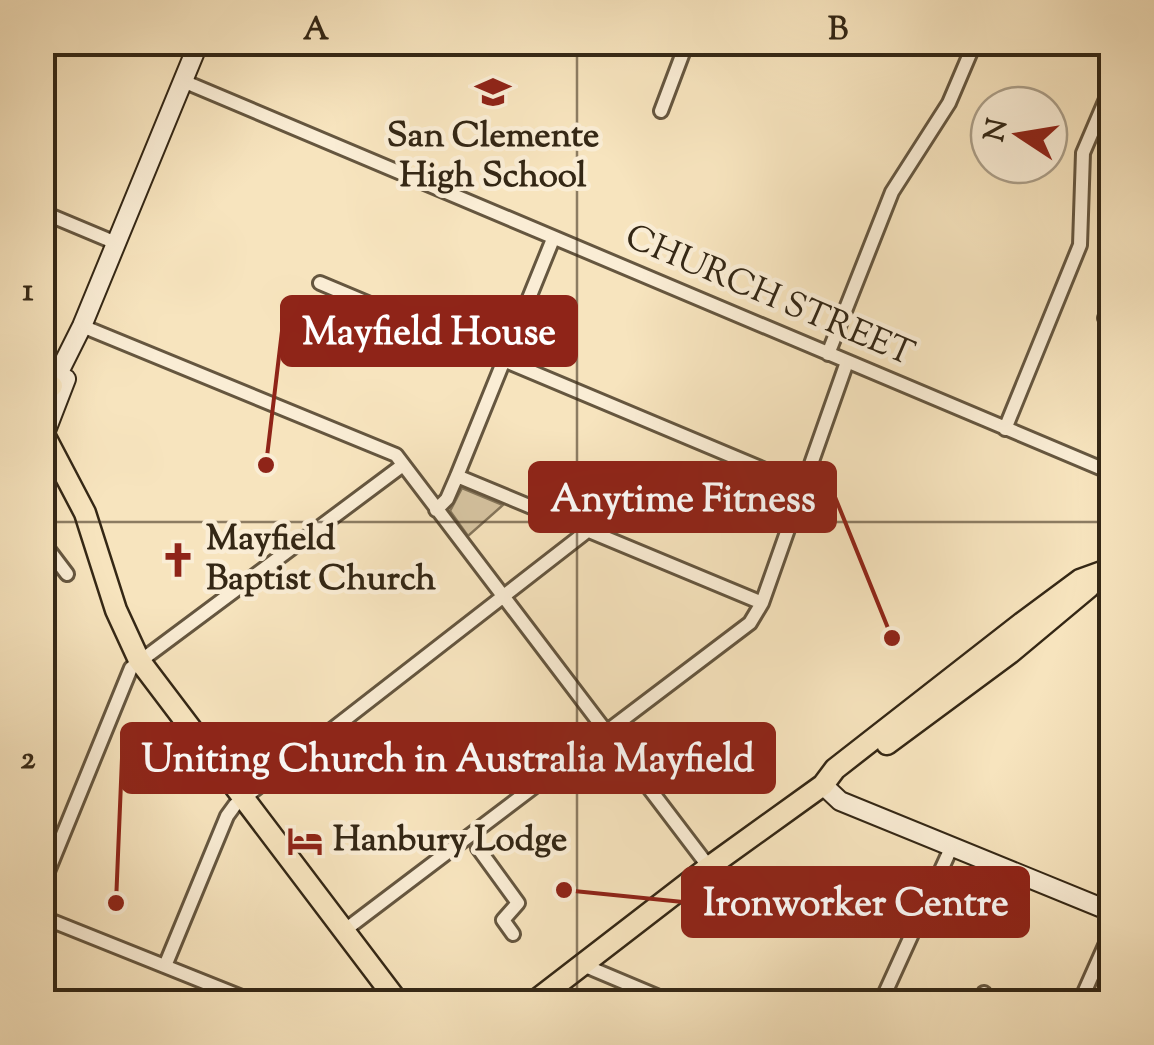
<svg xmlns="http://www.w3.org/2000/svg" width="1154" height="1045" font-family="'Sorts Mill Goudy',serif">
  <rect width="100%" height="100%" fill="#f7e4be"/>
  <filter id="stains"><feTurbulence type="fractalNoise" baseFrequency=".002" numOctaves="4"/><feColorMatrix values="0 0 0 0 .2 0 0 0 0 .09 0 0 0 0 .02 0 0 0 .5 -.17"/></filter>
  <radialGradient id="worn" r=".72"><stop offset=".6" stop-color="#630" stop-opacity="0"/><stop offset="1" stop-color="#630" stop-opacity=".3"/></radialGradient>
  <!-- green -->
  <path fill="#d6c4a1" stroke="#85765b" stroke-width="2.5" d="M462,488l41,17 -35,31 -18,-25z"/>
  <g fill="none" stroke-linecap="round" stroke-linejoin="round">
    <defs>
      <path id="street" d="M183,81l929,392
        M661,111l26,-69
        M42,212l74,31
        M320,283l483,203
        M1105,318l7,3
        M82,326l314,129 313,412
        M828,354l64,-162 57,-89 26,-61
        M1005,429l75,-184 3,-92 29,-68
        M457,476l305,127
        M436,510l11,-11 10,-23 96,-237
        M42,541l25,33
        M478,848l40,55 -15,17 10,14
        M42,886l89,-218 272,-203
        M42,917l212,85
        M345,930l405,-307 12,-20 85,-241
        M583,965l88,37
        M165,966l62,-150 8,-11 351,-273
        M881,1002l71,-156
        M980,1002l4,-9
        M1080,1002l32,-72"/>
      <path id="secondary" d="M42,406l40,-80 117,-284
        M42,441l24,-62
        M823,785l17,16 272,111"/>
      <path id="primary" d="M42,394l10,-8
        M42,431l43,82 31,97 23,50 259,342
        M887,744l123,-91 79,-66
        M534,1002l175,-135 114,-82 12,-16 187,-146 58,-43 25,-9"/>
    </defs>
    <!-- street casing -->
    <use href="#street" stroke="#65563f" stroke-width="18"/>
    <!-- secondary casing -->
    <use href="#secondary" stroke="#342715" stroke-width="22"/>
    <!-- primary casing -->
    <use href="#primary" stroke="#342715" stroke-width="25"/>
    <!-- street -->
    <use href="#street" stroke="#faedd5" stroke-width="12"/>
    <!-- secondary -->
    <use href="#secondary" stroke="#faedd5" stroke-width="18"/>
    <!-- primary -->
    <use href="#primary" stroke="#f7e4be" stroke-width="20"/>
  </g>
  <!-- grid -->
  <path fill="none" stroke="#342715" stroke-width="2.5" stroke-opacity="0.55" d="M577,42v960M42,522h1070"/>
  <!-- icons -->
  <defs>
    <symbol id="school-bare" viewBox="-9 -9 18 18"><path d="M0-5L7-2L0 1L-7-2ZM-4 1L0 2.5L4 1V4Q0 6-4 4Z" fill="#8f2418" stroke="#faedd5" stroke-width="2.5" paint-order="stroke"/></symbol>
    <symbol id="church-bare" viewBox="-9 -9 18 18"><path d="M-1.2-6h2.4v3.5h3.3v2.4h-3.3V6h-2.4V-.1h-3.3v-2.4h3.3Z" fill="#8f2418" stroke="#faedd5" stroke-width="2.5" paint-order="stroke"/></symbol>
    <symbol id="hotel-bare" viewBox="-9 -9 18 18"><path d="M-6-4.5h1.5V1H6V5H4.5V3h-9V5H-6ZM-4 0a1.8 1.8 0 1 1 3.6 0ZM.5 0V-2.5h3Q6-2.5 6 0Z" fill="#8f2418" stroke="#faedd5" stroke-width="2.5" paint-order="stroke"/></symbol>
  </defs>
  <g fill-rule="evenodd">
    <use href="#school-bare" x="468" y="67" width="50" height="50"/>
    <use href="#church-bare" x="153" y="535" width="50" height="50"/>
    <use href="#hotel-bare" x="280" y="816" width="50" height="50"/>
  </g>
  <g text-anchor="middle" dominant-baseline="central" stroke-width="9" stroke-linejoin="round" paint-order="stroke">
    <!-- poi labels -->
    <g font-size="35" font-weight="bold" fill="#342715" stroke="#faedd5" text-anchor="start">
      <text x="493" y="137" text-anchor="middle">San Clemente<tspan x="493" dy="40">High School</tspan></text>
      <text x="206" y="540">Mayfield<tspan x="206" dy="40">Baptist Church</tspan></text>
      <text x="333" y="841">Hanbury Lodge</text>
    </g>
    <!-- street labels -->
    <g font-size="35" fill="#342715" stroke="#faedd5">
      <text transform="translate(769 297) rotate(23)">CHURCH STREET</text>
    </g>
  </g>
  <!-- callouts -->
  <path fill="none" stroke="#8f2418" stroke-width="4" d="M266 465L282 331M892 638L835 497M116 903L122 758M564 890L683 902"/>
  <g fill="#8f2418" stroke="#faedd5" stroke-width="4">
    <circle cx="266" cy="465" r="10"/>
    <circle cx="892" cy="638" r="10"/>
    <circle cx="116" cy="903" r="10"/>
    <circle cx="564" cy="890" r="10"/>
  </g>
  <g fill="#8f2418" stroke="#8f2418" stroke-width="4">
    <rect x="282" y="297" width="294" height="68" rx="10"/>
    <rect x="530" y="463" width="305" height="68" rx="10"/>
    <rect x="122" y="724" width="652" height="68" rx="10"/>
    <rect x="683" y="868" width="345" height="68" rx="10"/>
  </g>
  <g font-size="38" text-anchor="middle" font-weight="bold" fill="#fff">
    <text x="429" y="344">Mayfield House</text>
    <text x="683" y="511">Anytime Fitness</text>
    <text x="448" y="771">Uniting Church in Australia Mayfield</text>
    <text x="856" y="915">Ironworker Centre</text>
  </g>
  <!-- margin -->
  <rect width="1154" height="1045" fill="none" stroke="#f7e4be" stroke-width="110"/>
  <!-- north arrow -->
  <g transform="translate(1019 135) rotate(282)"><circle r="48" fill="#faedd5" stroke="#ab9e88" stroke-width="2.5"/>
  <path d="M0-8L18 38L0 25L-18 38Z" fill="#8f2418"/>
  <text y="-15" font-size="28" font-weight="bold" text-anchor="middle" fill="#342715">N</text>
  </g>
  <rect x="55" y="55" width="1044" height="935" fill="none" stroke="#342715" stroke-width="4"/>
  <g font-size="32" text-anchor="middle" font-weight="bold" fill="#342715">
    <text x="316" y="39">A</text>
    <text x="838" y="39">B</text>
    <text x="28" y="300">1</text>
    <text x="28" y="768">2</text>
  </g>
  <rect width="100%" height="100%" filter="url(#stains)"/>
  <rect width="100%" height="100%" fill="url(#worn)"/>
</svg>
